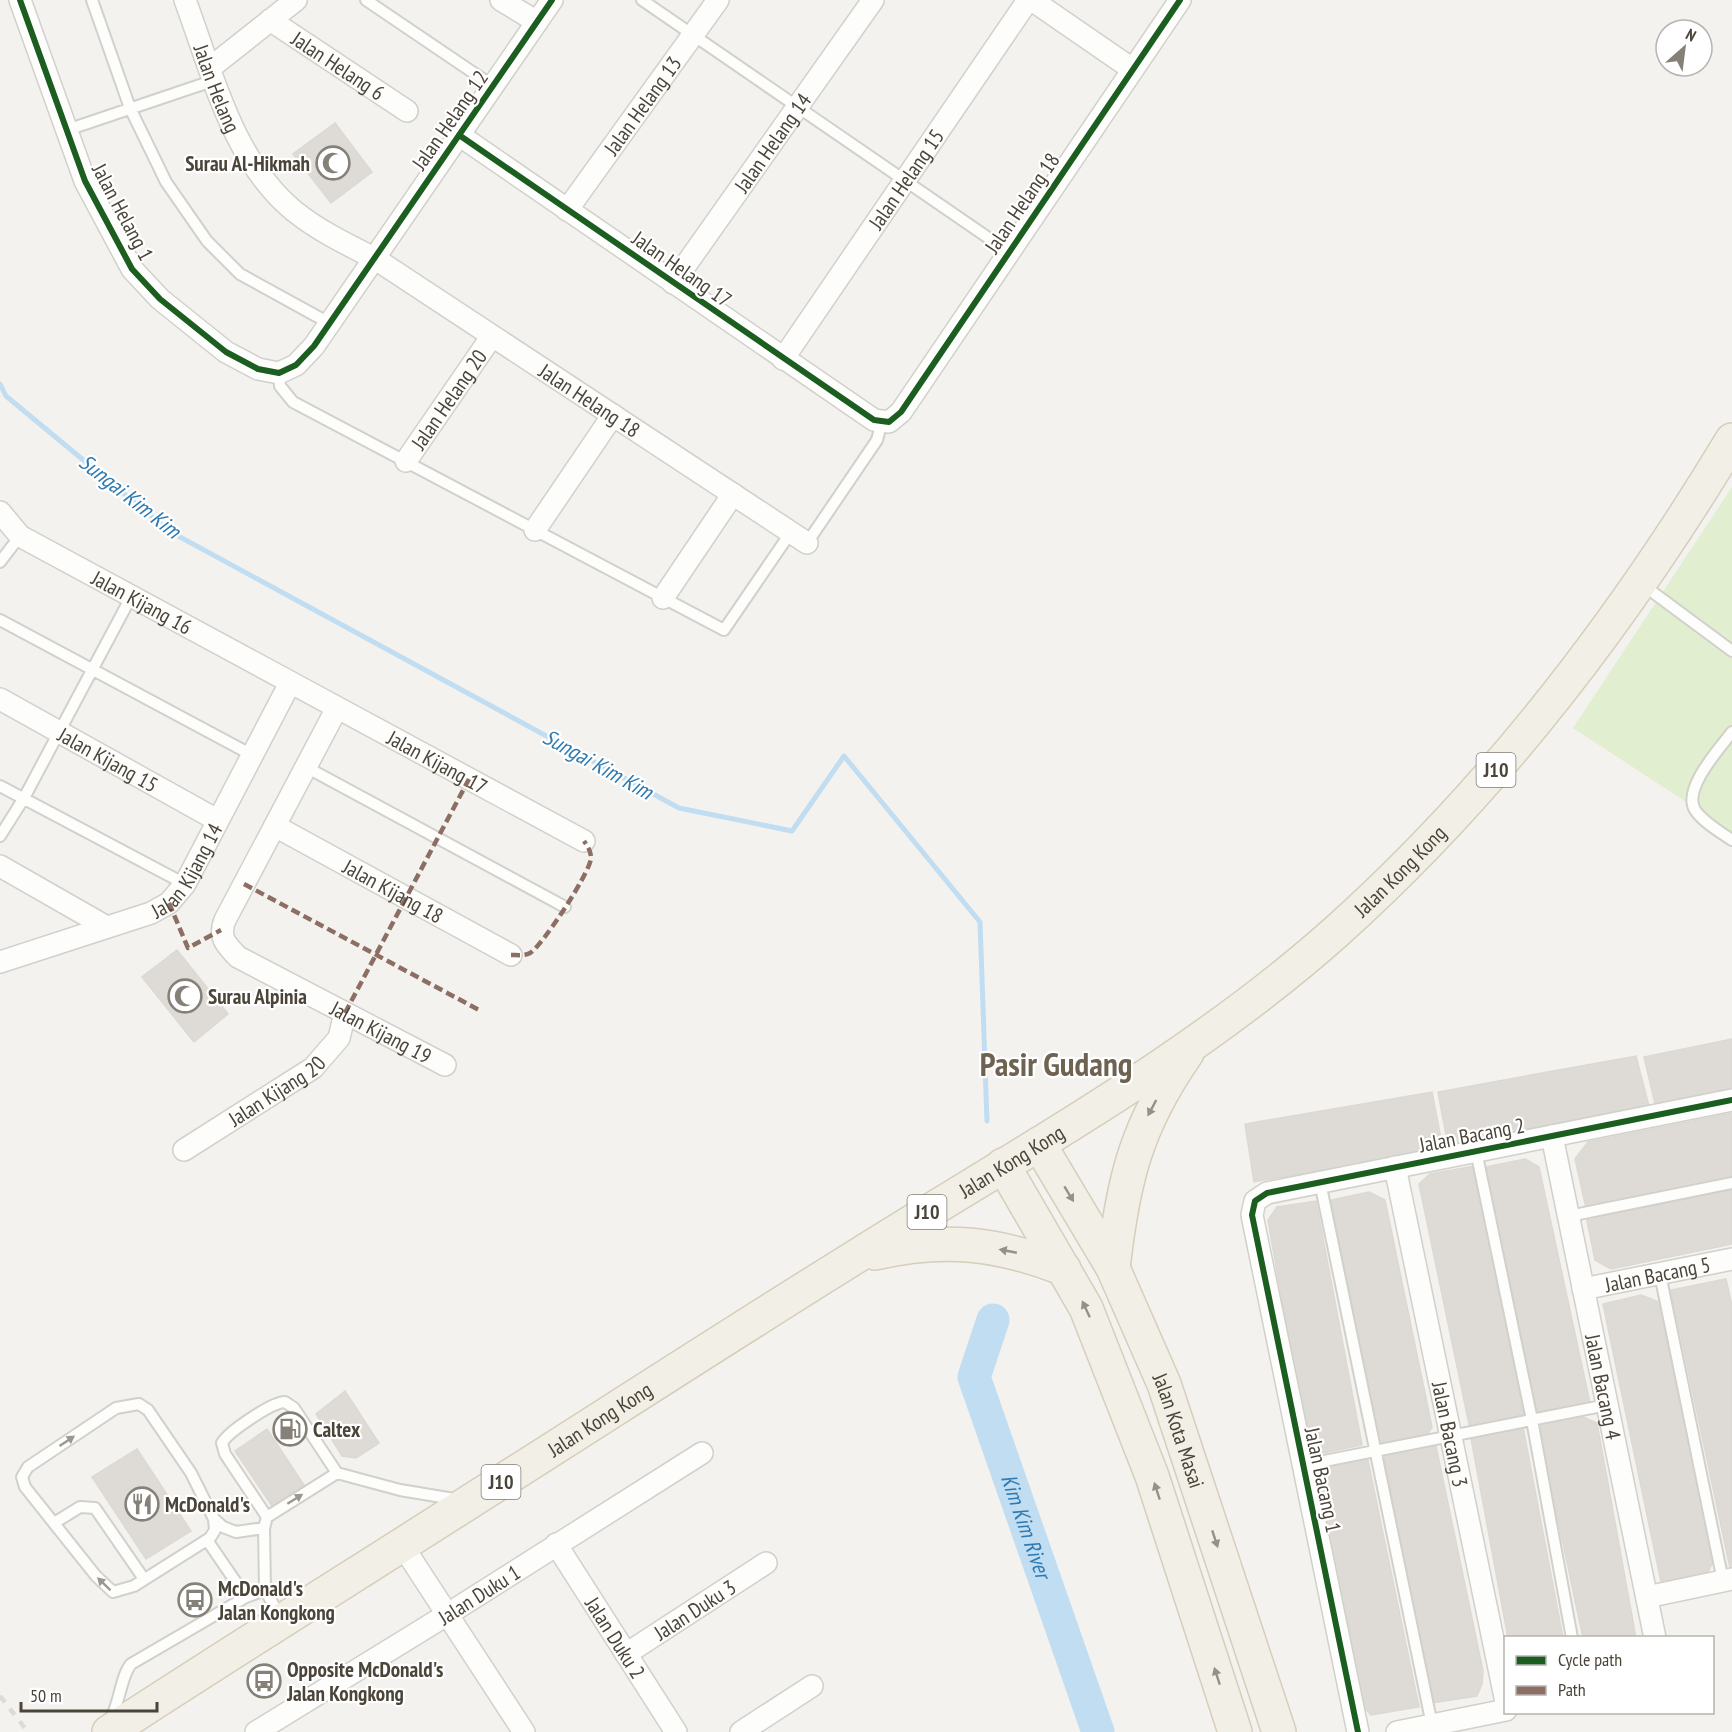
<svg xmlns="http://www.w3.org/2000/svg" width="1732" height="1732" font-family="'PT Sans Narrow',sans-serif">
  <rect width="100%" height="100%" fill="#f4f2ee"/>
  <!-- green -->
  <path fill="#e1eecf" d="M1732,487v345l-159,-104z"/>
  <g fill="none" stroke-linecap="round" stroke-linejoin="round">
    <!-- stream -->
    <path stroke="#c0ddf1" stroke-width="5" d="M0,384l6,12 163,135 510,277 113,23 52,-75 136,166 7,199"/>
    <!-- river -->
    <path stroke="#c0ddf1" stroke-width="33" id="s1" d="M993,1320l-19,57 124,355"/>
  </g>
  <!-- building -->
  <path fill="#dedbd6" stroke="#dcd9d4" stroke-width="1.5" d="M335,123l37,49 -41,31 -38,-49z
    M177,950l51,64 -34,28 -52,-65z
    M1732,1039v55l-76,14 -12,-51z
    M1636,1056l14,54 -202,36 -10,-54z
    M1432,1092l11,57 -189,33 -9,-58z
    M1732,1113v67l-146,28 -11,-49 13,-17z
    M1525,1159l14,8 51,236 -53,10 -52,-246z
    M1474,1166l51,250 -55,13 -51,-245 11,-10z
    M1732,1187v57l-121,25 -16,-9 -9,-44z
    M1369,1192l16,8 47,227 -7,12 -45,6 -49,-245z
    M1316,1201l46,244 -53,11 -41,-236 9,-13z
    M1726,1279l6,27v262h-2l-59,-278z
    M1641,1295l18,7 56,257 -8,14 -46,9 -58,-278z
    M345,1391l34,52 -23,15 -14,-2 -26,-42z
    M1581,1416l16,7 39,215h-53l-45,-213z
    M1523,1427l40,211h-55l-37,-200z
    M267,1429l39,59 -32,21 -39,-58z
    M1436,1446l47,225 -1,13 -5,12 -45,7 -48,-248z
    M137,1449l54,82 -45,28 -54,-82z
    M1367,1456l52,251 -48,8 -11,-12 -46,-237z"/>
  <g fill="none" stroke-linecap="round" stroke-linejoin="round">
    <defs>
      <path id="service" d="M92,0l38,108 36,74 41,59 33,33 89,49
        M366,0l127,86
        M642,0l367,252
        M67,130l148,-50
        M279,373l1,13 13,16 431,228 67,-98
        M807,543l70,-103 5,-19
        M0,562l20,-26
        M1643,585l89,66
        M0,620l252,135
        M1732,732c-12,16 -50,57 -37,78 8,12 25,22 37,30
        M306,767l259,140
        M0,786l185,98
        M0,836l24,-38 107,-201
        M1476,1151l56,269 40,218
        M1320,1182l112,543
        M1569,1216l163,-33
        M1660,1274l63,307
        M1304,1465l303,-60
        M267,1517l-42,-63 -3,-11c6,-11 50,-41 63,-41l9,6 43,65
        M214,1519l1,11 -5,8 -76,48 -21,6 -17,-16 -71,-89 -3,-10 6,-10 88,-59 23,-4 9,6 43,63 23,46 9,8 13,5 28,-4
        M54,1523l26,-16 15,1 49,71
        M207,1540l39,57
        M281,1618l-16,-28 -1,-62 3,-11 70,-44 63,17 60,10
        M111,1718c9,-17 10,-42 20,-54l115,-67 19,-7"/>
      <g id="minor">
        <path d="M20,0l65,181 47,88 28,30 66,53 32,17 21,4 17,-8 18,-19 238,-346"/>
        <path id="s2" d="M185,0c27,72 47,160 109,211 25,20 52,33 80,47l433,285"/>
        <path d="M501,0l36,22"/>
        <path d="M1032,0l100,69"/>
        <path id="s3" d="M270,20l137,91"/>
        <path d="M210,68l86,-68"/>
        <path d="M459,135l415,285 15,2 12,-10 279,-412"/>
        <path id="s4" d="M567,210l151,-210"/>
        <path id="s5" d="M673,283l200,-283"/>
        <path id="s6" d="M783,359l245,-359"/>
        <path id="s7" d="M406,461l86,-125"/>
        <path id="s8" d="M0,512l20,24 564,305"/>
        <path d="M535,530l78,-115"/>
        <path d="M663,598l70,-104"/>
        <path id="s9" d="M0,699l217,121"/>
        <path id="s10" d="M337,708l-112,212c-7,17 1,25 13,37l207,108"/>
        <path id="s11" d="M275,826l236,129"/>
        <path d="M0,866l105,60"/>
        <path id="s12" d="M0,962l151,-49 18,-10 16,-19 105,-201"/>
        <path id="s13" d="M1552,1136l103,502"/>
        <path id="s14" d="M184,1150l129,-82 26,-30 6,-25"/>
        <path id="s15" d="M1395,1167l111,535"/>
        <path id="s16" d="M1583,1289l149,-30"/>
        <path id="s17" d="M556,1544l120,188"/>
        <path d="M402,1545l122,187"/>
        <path d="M1647,1597l85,-18"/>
        <path id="s18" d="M626,1654l140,-91"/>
        <path id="s19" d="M256,1732l192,-118 254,-161"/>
        <path d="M741,1732l71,-46"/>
        <path d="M1358,1732l-106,-517 3,-14 12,-8 465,-93"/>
        <path d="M1397,1732l109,-22"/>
      </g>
      <g id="primary">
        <path id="s20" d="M1039,1144l74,124 51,116 115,348"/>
        <path d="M1003,1165l83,143 66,168 83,256"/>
        <path d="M875,1253c70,-16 123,-10 189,16"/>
        <path d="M1113,1268c10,-88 23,-142 74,-215"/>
        <path id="s21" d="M109,1732c121,-79 243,-155 365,-233 128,-81 254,-163 383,-243 162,-102 337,-197 480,-325 157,-141 286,-310 395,-491"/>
      </g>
    </defs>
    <!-- service casing -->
    <use href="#service" stroke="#d2d0cb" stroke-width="14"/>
    <!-- minor casing -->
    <use href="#minor" stroke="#d2d0cb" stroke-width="24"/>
    <!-- primary casing -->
    <use href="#primary" stroke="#d6cebb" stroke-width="36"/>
    <!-- service -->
    <use href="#service" stroke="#fdfdfc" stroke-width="10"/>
    <!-- minor -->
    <use href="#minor" stroke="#fdfdfc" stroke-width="21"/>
    <!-- primary -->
    <use href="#primary" stroke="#f2efe6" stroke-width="33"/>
    <!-- rail -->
    <path stroke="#dbdbda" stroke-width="4.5" stroke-dasharray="8 8" stroke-linecap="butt" d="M0,1696l28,36"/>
    <!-- quiet -->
    <path stroke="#8d6e63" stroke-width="4.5" stroke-dasharray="9 4.5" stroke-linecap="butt" d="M244,884l237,127
      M169,903l19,45 33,-18
      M511,955c7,0 14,1 19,-2 12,-7 60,-80 61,-95 0,-7 -3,-11 -7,-17
      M345,1013l124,-234"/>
    <defs>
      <path id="cycleway" d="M20,0l65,181 47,88 28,30 66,53 32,17 21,4 17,-8 18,-19 238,-346
        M459,135l415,285 15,2 12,-10 279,-412
        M1358,1732l-106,-517 3,-14 12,-8 465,-93"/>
    </defs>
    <!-- cycleway casing -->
    <use href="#cycleway" stroke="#fff" stroke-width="10"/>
    <!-- cycleway -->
    <use href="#cycleway" stroke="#1b5e20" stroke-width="6"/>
  </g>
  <!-- one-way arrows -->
  <defs><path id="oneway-solid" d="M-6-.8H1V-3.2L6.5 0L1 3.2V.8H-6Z" transform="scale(1.5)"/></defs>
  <g fill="#969187">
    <use href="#oneway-solid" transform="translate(1152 1108) rotate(118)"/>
    <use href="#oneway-solid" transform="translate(1069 1194) rotate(59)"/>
    <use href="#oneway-solid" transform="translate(1008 1251) rotate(-169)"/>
    <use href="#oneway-solid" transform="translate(1086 1309) rotate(-115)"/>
    <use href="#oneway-solid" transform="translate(1157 1491) rotate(-108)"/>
    <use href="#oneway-solid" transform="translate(1215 1539) rotate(72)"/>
    <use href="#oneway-solid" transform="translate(1217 1676) rotate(-108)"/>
  </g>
  <g fill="#9b9791">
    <use href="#oneway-solid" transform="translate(67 1441) rotate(-34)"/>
    <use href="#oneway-solid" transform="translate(295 1499) rotate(-32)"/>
    <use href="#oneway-solid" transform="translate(104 1584) rotate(-136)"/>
  </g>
  <!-- icons -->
  <defs>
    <symbol id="mosque-ring" viewBox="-11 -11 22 22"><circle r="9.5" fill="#fff" stroke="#868178" stroke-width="1.5"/><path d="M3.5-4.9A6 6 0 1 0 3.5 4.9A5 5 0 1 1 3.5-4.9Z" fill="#868178"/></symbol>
    <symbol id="fuel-ring" viewBox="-11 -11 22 22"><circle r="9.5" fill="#fff" stroke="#868178" stroke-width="1.5"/><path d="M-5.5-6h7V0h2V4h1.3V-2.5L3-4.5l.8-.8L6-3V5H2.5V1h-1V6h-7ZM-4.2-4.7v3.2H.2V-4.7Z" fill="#868178"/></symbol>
    <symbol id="restaurant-ring" viewBox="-11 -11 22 22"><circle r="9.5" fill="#fff" stroke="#868178" stroke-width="1.5"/><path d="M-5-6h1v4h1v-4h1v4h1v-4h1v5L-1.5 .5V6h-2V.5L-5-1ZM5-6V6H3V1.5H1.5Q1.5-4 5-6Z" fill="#868178"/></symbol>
    <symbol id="bus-ring" viewBox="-11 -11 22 22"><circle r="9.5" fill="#fff" stroke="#868178" stroke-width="1.5"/><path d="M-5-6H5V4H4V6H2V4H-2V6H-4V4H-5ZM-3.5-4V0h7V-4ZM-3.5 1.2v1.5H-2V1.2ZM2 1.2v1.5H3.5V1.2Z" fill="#868178"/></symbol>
  </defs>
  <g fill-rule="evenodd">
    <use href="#mosque-ring" x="314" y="144" width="38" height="38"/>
    <use href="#mosque-ring" x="166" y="977" width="38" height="38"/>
    <use href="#fuel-ring" x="271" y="1410" width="38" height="38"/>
    <use href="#restaurant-ring" x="123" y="1485" width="38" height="38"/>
    <use href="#bus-ring" x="176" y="1581" width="38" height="38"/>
    <use href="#bus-ring" x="245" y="1662" width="38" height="38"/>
  </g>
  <g text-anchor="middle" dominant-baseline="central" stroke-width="4.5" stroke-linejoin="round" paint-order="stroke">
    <!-- shield labels -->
    <g fill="#fff" stroke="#817c74" stroke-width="1.5">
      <rect x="1476.5" y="753" width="39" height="34" rx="4.5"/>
      <rect x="907.5" y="1195" width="39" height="34" rx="4.5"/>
      <rect x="481.5" y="1465" width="39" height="34" rx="4.5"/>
    </g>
    <g font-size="20" font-weight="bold" fill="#4b4439">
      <text x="1496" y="770">J10</text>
      <text x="927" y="1212">J10</text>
      <text x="501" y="1482">J10</text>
    </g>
    <!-- street labels -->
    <g font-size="21" fill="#4b4439" stroke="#fff">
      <text stroke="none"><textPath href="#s3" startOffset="82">Jalan Helang 6</textPath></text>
      <text stroke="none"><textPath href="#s2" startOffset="94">Jalan Helang</textPath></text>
      <text stroke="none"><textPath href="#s4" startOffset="129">Jalan Helang 13</textPath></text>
      <text transform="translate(450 120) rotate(-55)">Jalan Helang 12</text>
      <text stroke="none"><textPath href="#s5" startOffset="172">Jalan Helang 14</textPath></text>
      <text stroke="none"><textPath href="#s6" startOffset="218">Jalan Helang 15</textPath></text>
      <text transform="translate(1022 203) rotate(-56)">Jalan Helang 18</text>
      <text transform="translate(123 212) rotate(62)">Jalan Helang 1</text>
      <text transform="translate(682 269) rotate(35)">Jalan Helang 17</text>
      <text stroke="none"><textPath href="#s7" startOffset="75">Jalan Helang 20</textPath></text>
      <text stroke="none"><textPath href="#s2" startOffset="592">Jalan Helang 18</textPath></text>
      <text stroke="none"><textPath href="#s8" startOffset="170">Jalan Kijang 16</textPath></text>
      <text stroke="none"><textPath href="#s9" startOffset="124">Jalan Kijang 15</textPath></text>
      <text stroke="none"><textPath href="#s8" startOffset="506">Jalan Kijang 17</textPath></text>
      <text stroke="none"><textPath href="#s12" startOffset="216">Jalan Kijang 14</textPath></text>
      <text stroke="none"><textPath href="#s21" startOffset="1554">Jalan Kong Kong</textPath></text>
      <text stroke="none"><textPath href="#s11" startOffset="135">Jalan Kijang 18</textPath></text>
      <text stroke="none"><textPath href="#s10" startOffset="444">Jalan Kijang 19</textPath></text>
      <text stroke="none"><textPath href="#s14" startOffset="110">Jalan Kijang 20</textPath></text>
      <text transform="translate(1472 1135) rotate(-11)">Jalan Bacang 2</text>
      <text stroke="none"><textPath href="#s21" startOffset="1068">Jalan Kong Kong</textPath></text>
      <text stroke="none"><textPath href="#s16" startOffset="76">Jalan Bacang 5</textPath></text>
      <text stroke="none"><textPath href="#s13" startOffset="256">Jalan Bacang 4</textPath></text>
      <text stroke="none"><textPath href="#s21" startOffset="582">Jalan Kong Kong</textPath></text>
      <text stroke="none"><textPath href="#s20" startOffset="320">Jalan Kota Masai</textPath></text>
      <text stroke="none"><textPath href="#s15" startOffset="273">Jalan Bacang 3</textPath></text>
      <text transform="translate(1323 1480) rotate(78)">Jalan Bacang 1</text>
      <text stroke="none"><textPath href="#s19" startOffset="262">Jalan Duku 1</textPath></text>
      <text stroke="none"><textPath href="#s18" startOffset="82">Jalan Duku 3</textPath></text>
      <text stroke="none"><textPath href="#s17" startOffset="111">Jalan Duku 2</textPath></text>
    </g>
    <!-- poi labels -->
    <g font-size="21" font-weight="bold" fill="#4b4439" stroke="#fff" text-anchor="start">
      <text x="310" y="163" text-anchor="end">Surau Al-Hikmah</text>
      <text x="208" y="996">Surau Alpinia</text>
      <text x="313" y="1429">Caltex</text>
      <text x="165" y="1504">McDonald's</text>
      <text x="218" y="1588">McDonald's<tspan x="218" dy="24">Jalan Kongkong</tspan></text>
      <text x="287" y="1669">Opposite McDonald's<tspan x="287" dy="24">Jalan Kongkong</tspan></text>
    </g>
    <!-- water labels -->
    <g font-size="22" font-style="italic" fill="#2e7ab2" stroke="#fff">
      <text transform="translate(130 496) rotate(38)">Sungai Kim Kim</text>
      <text transform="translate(598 764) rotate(29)">Sungai Kim Kim</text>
      <text stroke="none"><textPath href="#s1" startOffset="218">Kim Kim River</textPath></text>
    </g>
    <!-- town labels -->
    <g font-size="33" font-weight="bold" fill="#6e6250" stroke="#fff">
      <text x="1056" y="1063">Pasir Gudang</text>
    </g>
  </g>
  <!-- legend -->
  <rect x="1504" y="1636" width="210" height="78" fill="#ffffff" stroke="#b7b4b0" stroke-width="1.5"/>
  <rect x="1516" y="1656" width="30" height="9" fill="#1b5e20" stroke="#b7b4b0" stroke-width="1.5"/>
  <text x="1558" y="1666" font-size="18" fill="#4b4439">Cycle path</text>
  <rect x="1516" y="1686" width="30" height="9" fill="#8d6e63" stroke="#b7b4b0" stroke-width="1.5"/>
  <text x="1558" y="1696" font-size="18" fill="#4b4439">Path</text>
  <!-- north arrow -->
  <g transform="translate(1684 48) rotate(28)"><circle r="28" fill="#ffffff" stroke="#b7b4b0" stroke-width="1.5"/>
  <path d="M0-4.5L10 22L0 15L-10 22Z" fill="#868178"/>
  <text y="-9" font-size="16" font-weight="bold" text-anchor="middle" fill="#4b4439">N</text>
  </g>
  <!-- scale -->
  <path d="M21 1702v9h136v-9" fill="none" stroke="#4b4439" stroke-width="3"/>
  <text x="30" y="1702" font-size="18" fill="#4b4439" stroke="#ffffff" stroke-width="4.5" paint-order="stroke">50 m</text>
</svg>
